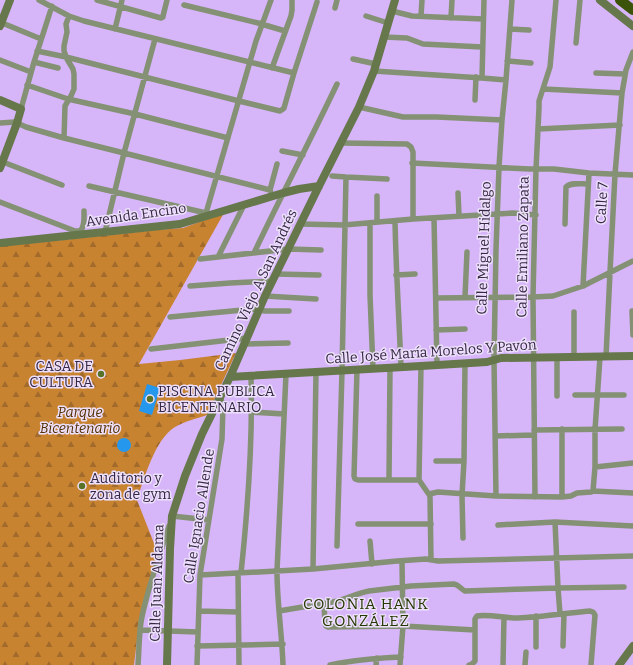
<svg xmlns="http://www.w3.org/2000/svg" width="633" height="665" font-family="Bitter,serif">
  <defs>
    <pattern id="forest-firs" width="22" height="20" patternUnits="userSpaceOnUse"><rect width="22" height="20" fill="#c88331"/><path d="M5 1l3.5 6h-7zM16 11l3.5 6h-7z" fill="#a36b2b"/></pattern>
  </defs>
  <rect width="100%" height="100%" fill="#d7b5f9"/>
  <!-- forest -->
  <path fill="url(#forest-firs)" d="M224,213l-85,151 41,-4 56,-7 -29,62c-9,3 -24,7 -32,12 -20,12 -31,52 -38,73l22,56 -20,68 -5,41h-134v-419l63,-6 93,-10 27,-2z"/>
  <!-- water -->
  <path fill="#2597ec" d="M147,384l13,4 -8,27 -13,-4z
    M117 445a7 7 0 1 1 14 0a7 7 0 1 1-14 0Z"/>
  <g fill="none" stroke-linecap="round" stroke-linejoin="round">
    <!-- street -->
    <path stroke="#849174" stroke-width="5.5" d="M39,0l30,16 15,5 210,52
      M97,0l64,18 2,-1v-1l4,-16
      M184,5l74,18 27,8
      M335,8l2,-8
      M392,11l20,5 71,3
      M366,16l22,7
      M421,16l1,-16
      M451,18l1,-18
      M0,22l41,17
      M115,29l7,-29
      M510,29l19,1
      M384,37l23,1 16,6 59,3
      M576,43l4,-43
      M37,51l29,6 173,44 41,10 3,-2 1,-1 10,-35 23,-71
      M353,59l23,5
      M0,60l31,12
      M507,61l24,2
      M34,62l24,6
      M272,68l19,-52 1,-6v-10
      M374,71l108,7 24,2
      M596,73l29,1
      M482,78l2,-78
      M27,85l41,14 67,15 93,24
      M543,89l79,4
      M475,100l1,-23
      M359,107l44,10h34l65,3
      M21,109l13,-47 18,-56
      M0,123l15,-1 11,5 38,11 60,15 146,37 2,6
      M538,129l82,-4
      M64,138l1,-32 6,-10 3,-7v-15l-1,-5 -6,-10 -3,-8v-5l3,-14 -1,-8 3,-8
      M342,143l65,1 4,3 2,5v67
      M282,151l21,4
      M3,162l59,23
      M412,163l118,6h24l35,4 44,2
      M332,176l14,1 41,2
      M89,186l117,27 -1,4
      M270,190l7,-26
      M458,193l1,23
      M377,196v26
      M0,202l75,29h5l-1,3
      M206,213l50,-172 15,-41
      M434,218l3,147
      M395,221c1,49 4,97 6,146
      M370,223v72l3,74
      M300,224l44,1 69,-6 84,-5 16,-1 23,2
      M565,224l1,-37c5,-5 15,-3 22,-3
      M80,231c5,-4 4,-13 4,-20
      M105,232l19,-79 31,-114
      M254,253c27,-57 56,-112 83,-169
      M218,257l26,-52
      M200,259l88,-10 33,1
      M276,274l43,1
      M396,275l19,-1
      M190,286l40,-3 43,-2
      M583,286l6,-113
      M265,296l51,3
      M465,297l2,-45
      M436,298l97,-1 20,-1 30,-10 50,-25
      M632,311l1,24
      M170,317l83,-8 12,2h24
      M436,330l29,-1
      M244,344l44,-1
      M151,349l96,-11
      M574,357v-45
      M606,357l4,-85 5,-98 7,-81 4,-23 7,-18
      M557,358v38
      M421,366l-2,114 11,16 1,64
      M357,370l-3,106 1,3 3,1h61
      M575,395h49
      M252,412l32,2
      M534,430l88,-1
      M495,436l39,-1
      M436,461h28
      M595,467l38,-4
      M389,480l1,-112
      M593,491l2,-24v-37l5,-73
      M429,494l9,-2 58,4 66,1 9,-1 6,-3 14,-1 2,-1 40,2
      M496,496l-2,-136 2,-110 3,-83 3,-47 4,-40 6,-80
      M535,497l-2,-200 3,-128 3,-61v-7l11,-34 6,-67
      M562,497v-68
      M172,518v-2l37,4
      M555,522l3,66 2,26
      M358,524h73
      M498,525l57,-3 78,4
      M463,538l-1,-43 2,-34 1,-98
      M370,541l2,23
      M337,546l5,-175 4,-194
      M313,569l3,-197
      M238,573l1,92
      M241,573c7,-66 12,-131 10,-197
      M200,575l113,-6 84,-8 29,-2 12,2 195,-5
      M324,603l1,21 1,2 2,1 75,-1 72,4
      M199,611l39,1
      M279,611l59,-10c10,-3 20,-8 31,-10l42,-5 43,-2c5,1 7,5 11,7l93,-3 66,-1
      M140,630l58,2
      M197,646l86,-2
      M563,646l1,-32
      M536,647v-31
      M138,665c1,-14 1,-29 3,-43 6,-33 18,-64 28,-96
      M197,665l3,-90 22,-136 1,-33 -3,-10
      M283,665c-1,-31 -6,-62 -6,-94l9,-197
      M330,665c23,-5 47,-7 71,-8
      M376,665l1,-7
      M400,665l3,-39 -1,-65
      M469,665l3,-1 3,-3v-42l2,-3c10,-2 29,2 41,2 24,-1 48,-5 72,-7l3,1 2,3 -4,50
      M503,665l1,-48
      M525,665l1,-13"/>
    <!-- secondary -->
    <path stroke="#65774b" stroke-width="8" d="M600,0l33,26
      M0,26l10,-26
      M0,100l21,9 -4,14 -17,45
      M0,243l180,-19 103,-31 16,-4 20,-3
      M230,377l191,-11 66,-4 14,-4 132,-2
      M167,665l3,-116 2,-33 13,-40 17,-42 28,-57 35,-81 54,-110 40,-79 15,-36 21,-71
      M619,665l14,-19"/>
    <!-- highway -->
    <path stroke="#3b5309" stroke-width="10" d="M620,0l13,10"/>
  </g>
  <!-- markers -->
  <g fill="#587328" stroke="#ede0fc" stroke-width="1.5">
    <circle cx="101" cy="374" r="4"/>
    <circle cx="150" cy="399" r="4"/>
    <circle cx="82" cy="486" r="4"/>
  </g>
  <g text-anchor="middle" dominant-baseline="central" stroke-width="3" stroke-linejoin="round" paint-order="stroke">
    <!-- street labels -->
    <g font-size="14" fill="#362843" stroke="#ede0fc">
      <text transform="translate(602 203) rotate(-87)">Calle 7</text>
      <text transform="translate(136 215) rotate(-8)">Avenida Encino</text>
      <text transform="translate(523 247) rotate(-89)">Calle Emiliano Zapata</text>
      <text transform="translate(484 248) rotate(-88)">Calle Miguel Hidalgo</text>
      <text transform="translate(256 290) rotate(-65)">Camino Viejo A San Andrés</text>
      <text transform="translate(431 352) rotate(-4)">Calle José María Morelos Y Pavón</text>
      <text transform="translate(199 516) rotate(-81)">Calle Ignacio Allende</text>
      <text transform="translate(157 583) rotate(-88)">Calle Juan Aldama</text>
    </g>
    <!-- poi labels -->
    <g font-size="14" fill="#362843" stroke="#ede0fc" text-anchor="start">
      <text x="93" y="366" text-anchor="end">CASA DE<tspan x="93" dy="16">CULTURA</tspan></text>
      <text x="158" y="391">PISCINA PUBLICA<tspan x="158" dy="16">BICENTENARIO</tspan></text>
      <text x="90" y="478">Auditorio y<tspan x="90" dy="16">zona de gym</tspan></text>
    </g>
    <!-- park labels -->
    <g font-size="14" font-style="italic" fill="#533001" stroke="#ede0fc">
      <text x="80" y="412">Parque<tspan x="80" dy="16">Bicentenario</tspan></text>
    </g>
    <!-- neighbourhood labels -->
    <g font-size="15" letter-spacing="1" fill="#263801" stroke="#ede0fc">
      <text x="366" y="604">COLONIA HANK<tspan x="366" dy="17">GONZÁLEZ</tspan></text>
    </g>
  </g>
</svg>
